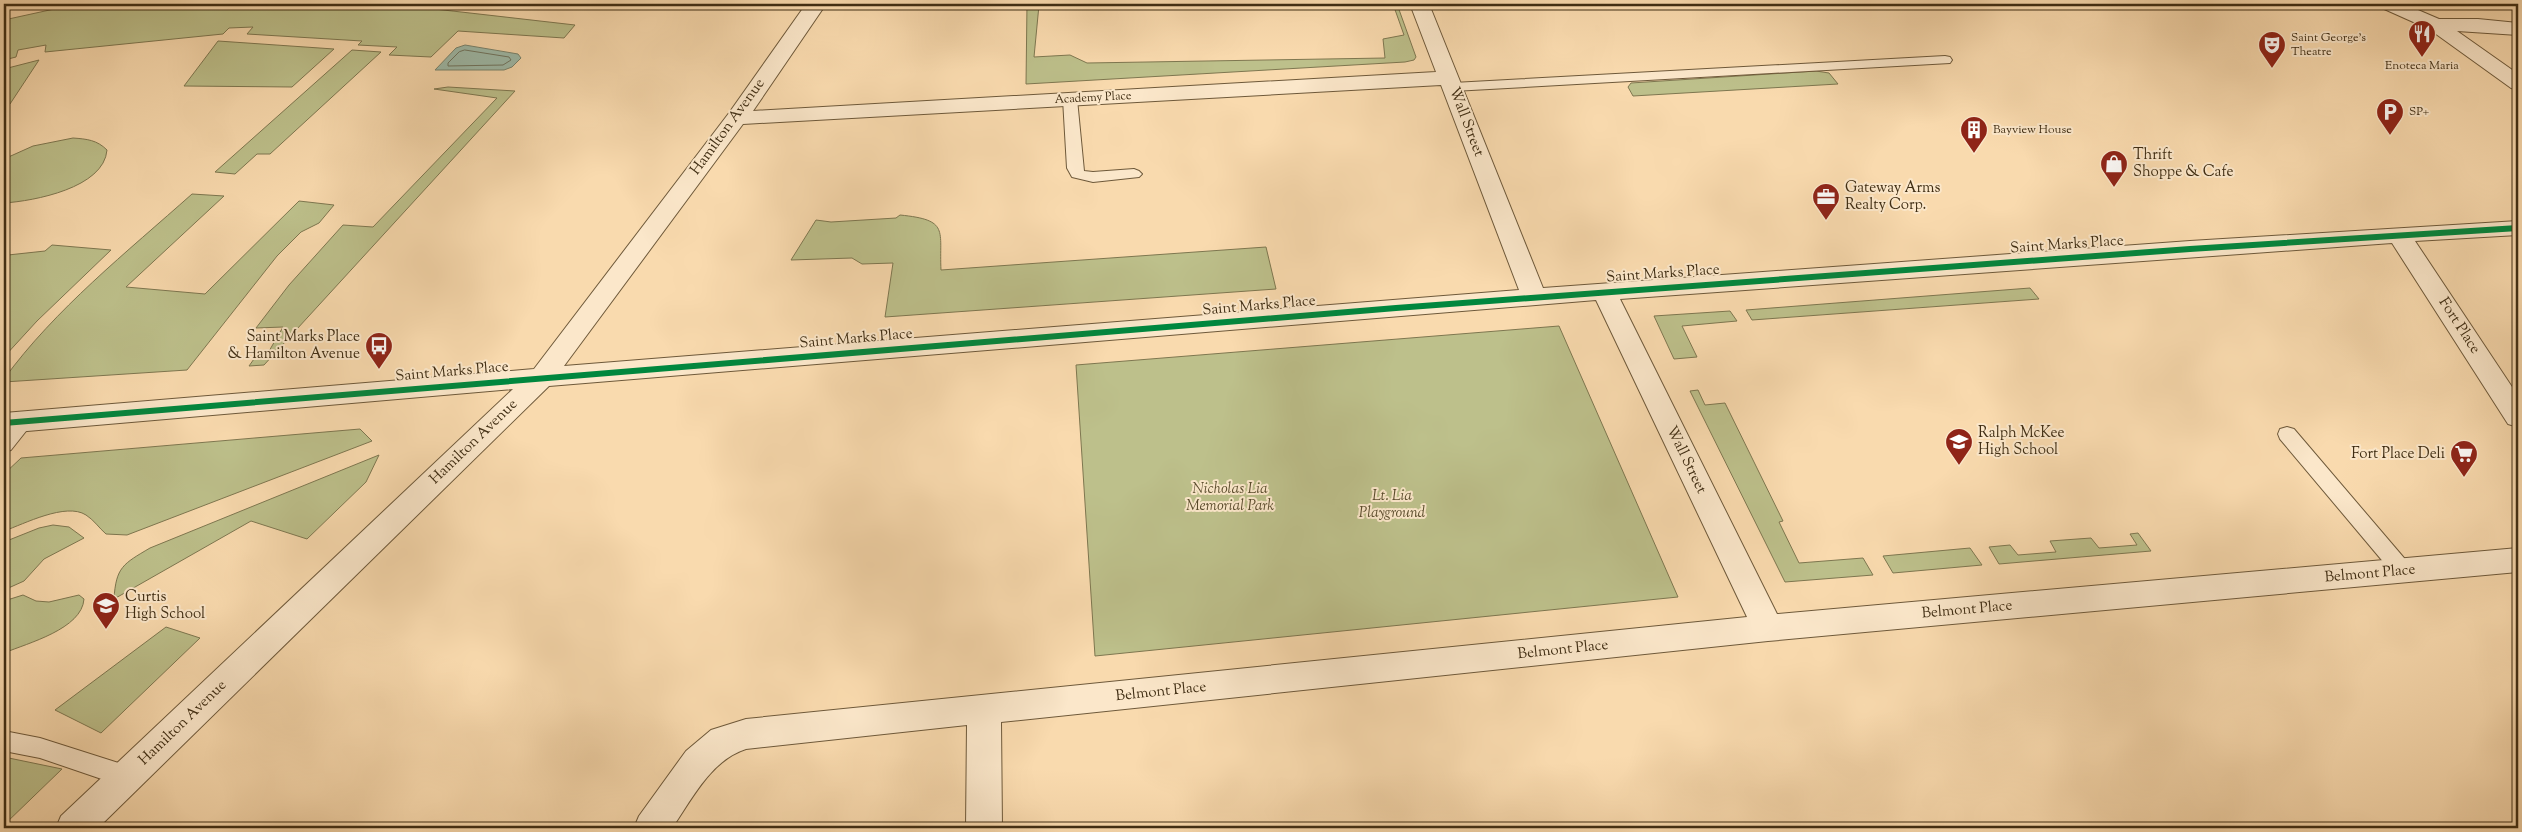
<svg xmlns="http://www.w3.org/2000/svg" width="2522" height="832" font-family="'Sorts Mill Goudy',serif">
  <rect width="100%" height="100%" fill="#f9daae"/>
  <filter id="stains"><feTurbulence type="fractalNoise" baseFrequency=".004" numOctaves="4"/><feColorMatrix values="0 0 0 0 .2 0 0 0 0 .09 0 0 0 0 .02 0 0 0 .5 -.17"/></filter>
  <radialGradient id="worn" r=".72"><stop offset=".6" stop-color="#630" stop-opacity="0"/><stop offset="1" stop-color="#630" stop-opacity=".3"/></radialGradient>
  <!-- green -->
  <path fill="#bdc08b" stroke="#7e7750" d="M77,4h34l-1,2 36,-2h193l87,4 149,17 -11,13 -106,-7 -27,26 -42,-2 8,-8 -39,-2 4,-4 -115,-7 6,-7 -24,1 -6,6 -178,18 1,-7 -28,5 -2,7 -12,3v-40z
    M1027,4h41l-29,1 -5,52 36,-2 17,8 298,-5 -2,-19 21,-4 -11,-31h4l19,53 -2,3 -9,2 -379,22z
    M218,41l116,8 -42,38 -108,-1z
    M352,50l29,2 -111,102h-13l-22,20 -20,-2z
    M39,60l-29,44 -6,1v-36z
    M1816,71l13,2 9,11 -205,12 -5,-9 3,-4z
    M448,87l67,4 -251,274 -15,1 5,-7 11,-1 18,-31 -27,1 33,-43 54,-60 30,2 124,-129 -63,-9z
    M73,138c14,1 24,2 34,12 -3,38 -73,51 -103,53v-44l29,-13z
    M192,194l32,2 -98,91 79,7 94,-93 35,4 -15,18 -18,9 -24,24 -90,114 -183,12v-3c51,-70 123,-127 188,-185z
    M900,215c50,5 39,15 41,55l325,-23 10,42 -391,28 8,-54 -31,1 -10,-6 -61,2 25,-40 15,2 65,-4z
    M52,245l59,5 -74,71 -33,36v-96l4,-6 37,-4z
    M2030,288l9,11 -287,21 -6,-10z
    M1730,311l7,10 -55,5 15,31 -23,2 -20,-43z
    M1559,326l119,271 -583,59 -19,-291z
    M1698,390l7,15 20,-2 58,118 -4,1 20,41 64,-5 10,17 -88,7 -95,-191z
    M360,429l12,12 -245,94 -21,-1c-7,-6 -12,-14 -20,-19 -20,-13 -62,9 -82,16v-57l17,-16z
    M379,455l-13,27 -59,57 -56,-18 -137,78c2,-32 9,-35 36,-51z
    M53,525l16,2 15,11 -40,21 -20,22 -20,9v-48l35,-14z
    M2138,533l13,18 -152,13 -10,-17 21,-2 8,10 38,-3 -6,-11 41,-3 8,10 38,-3 -7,-11z
    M1970,548l12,17 -89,8 -10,-17z
    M23,595l13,6 13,1 30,-7 5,4c-2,30 -56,44 -80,54v-52z
    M166,627l34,11 -99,95 -46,-23z
    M4,757l58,12 -58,56z"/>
  <!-- water -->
  <path fill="#9ebbaa" stroke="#78836e" d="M465,45l53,9 3,4 -9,9 -8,3h-69l21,-22z"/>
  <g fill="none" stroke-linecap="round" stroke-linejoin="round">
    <!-- shore -->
    <path stroke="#6f745f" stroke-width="1" d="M465,50l44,7 2,3 -8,5 -55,1v-3l11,-11z"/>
    <defs>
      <path id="lane" d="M1945,56l5,1 2,3 -2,3 -497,28 -7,-4 7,-4z
        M1070,95l7,4 7,72 9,1 41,-3 5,2 3,3 -3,3 -46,5 -21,-5 -5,-9 -4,-69z
        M25,414l7,2 2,5 -23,29 -7,2v-19l14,-17z
        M2287,427l7,2 116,136 3,6 -3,6 -7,2 -7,-2 -116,-138 -2,-5 2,-5z
        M4,731l36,7 88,28 8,4 4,7 -4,7 -8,4 -88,-30 -36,-7z"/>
      <path id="street" d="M806,4h20l-73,107 683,-39 -26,-68h19l114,284 647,-47 328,-20v14l-103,6 103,155v31l-10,-3 -116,-181 -772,56 157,315 741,-66v24l-750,69 -767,81 1,106h-36l1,-103 -221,24c-35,11 -54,50 -74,79h-38l5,-12 47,-65 25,-21 35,-11 1001,-102 -151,-317 -1047,86 -451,442h-42l5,-12 452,-427 -509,44v-20l530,-44 195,-256zM1441,85l78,205 -955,76 179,-242z
        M2379,4h25l35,15h39l40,4v12l-61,-4 61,43v16l-7,-2 -82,-59 -47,-21z"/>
    </defs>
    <!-- lane casing -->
    <use href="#lane" stroke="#6e593a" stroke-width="2"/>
    <!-- street casing -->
    <use href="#street" stroke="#6e593a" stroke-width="2"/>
    <!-- lane -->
    <use href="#lane" fill="#fbe7ca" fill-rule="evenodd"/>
    <!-- street -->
    <use href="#street" fill="#fbe7ca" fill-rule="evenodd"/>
    <defs>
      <path id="cycleway" d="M4,423l1392,-115 794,-59 328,-21"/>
    </defs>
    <!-- cycleway casing -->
    <use href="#cycleway" stroke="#fbe7ca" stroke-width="9"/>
    <!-- cycleway -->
    <use href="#cycleway" stroke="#00873e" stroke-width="6"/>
  </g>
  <!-- icons -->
  <defs>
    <symbol id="restaurant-pin" viewBox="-11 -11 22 30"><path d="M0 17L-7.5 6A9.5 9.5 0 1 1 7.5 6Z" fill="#8f2418" stroke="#fbe7ca"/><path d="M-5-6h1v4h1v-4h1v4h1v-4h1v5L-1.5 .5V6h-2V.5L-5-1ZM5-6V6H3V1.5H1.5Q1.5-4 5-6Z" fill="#fff"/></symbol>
    <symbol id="theatre-pin" viewBox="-11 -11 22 30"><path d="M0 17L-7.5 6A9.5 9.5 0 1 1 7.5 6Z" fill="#8f2418" stroke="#fbe7ca"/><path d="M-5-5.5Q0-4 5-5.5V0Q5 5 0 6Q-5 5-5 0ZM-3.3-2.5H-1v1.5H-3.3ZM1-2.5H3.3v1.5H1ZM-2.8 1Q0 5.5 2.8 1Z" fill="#fff"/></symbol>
    <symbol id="parking-pin" viewBox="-11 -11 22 30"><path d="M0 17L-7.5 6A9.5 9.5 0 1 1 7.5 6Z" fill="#8f2418" stroke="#fbe7ca"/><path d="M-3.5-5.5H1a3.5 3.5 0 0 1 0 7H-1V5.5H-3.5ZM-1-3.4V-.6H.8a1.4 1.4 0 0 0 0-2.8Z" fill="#fff"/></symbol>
    <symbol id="building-pin" viewBox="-11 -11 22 30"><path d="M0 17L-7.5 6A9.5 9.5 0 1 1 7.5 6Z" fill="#8f2418" stroke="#fbe7ca"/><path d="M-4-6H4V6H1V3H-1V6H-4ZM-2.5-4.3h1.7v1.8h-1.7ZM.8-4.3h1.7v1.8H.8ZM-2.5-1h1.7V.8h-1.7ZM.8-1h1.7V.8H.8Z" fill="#fff"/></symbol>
    <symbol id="shop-pin" viewBox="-11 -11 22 30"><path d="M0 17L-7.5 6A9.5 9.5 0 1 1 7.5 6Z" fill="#8f2418" stroke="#fbe7ca"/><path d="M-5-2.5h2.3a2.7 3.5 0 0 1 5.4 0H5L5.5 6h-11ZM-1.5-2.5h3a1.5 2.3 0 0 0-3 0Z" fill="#fff"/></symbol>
    <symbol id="office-pin" viewBox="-11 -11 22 30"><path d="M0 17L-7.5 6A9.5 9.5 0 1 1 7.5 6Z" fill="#8f2418" stroke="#fbe7ca"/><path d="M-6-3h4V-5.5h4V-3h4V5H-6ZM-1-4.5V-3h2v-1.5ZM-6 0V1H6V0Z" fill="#fff"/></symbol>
    <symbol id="bus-pin" viewBox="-11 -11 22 30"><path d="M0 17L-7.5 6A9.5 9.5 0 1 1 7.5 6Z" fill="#8f2418" stroke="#fbe7ca"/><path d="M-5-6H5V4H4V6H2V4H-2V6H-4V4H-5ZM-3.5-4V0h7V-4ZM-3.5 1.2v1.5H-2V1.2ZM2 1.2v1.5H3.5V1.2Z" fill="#fff"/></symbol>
    <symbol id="school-pin" viewBox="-11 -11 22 30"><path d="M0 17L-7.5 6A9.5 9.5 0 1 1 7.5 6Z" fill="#8f2418" stroke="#fbe7ca"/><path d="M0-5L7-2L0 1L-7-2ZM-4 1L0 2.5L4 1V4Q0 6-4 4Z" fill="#fff"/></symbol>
    <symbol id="supermarket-pin" viewBox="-11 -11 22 30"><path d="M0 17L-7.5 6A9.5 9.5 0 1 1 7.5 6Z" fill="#8f2418" stroke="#fbe7ca"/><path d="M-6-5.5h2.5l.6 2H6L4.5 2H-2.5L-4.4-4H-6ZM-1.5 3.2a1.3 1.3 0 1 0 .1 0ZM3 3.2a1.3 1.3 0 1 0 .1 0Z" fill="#fff"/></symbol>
  </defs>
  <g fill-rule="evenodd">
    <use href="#restaurant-pin" x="2406" y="18" width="32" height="43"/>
    <use href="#theatre-pin" x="2256" y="29" width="32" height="43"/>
    <use href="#parking-pin" x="2374" y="96" width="32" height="43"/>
    <use href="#building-pin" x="1958" y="114" width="32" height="43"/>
    <use href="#shop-pin" x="2098" y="148" width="32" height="43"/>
    <use href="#office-pin" x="1810" y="181" width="32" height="43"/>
    <use href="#bus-pin" x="363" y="330" width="32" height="43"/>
    <use href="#school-pin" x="1943" y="426" width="32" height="43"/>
    <use href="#supermarket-pin" x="2448" y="438" width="32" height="43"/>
    <use href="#school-pin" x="90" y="590" width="32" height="43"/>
  </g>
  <g text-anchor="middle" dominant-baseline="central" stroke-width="4" stroke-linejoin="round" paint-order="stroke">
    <!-- far-poi labels -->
    <g font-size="12" fill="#402e14" stroke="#fbe7ca" text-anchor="start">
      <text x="2291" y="38">Saint George's<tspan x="2291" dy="14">Theatre</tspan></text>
      <text x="2422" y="66" text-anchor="middle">Enoteca Maria</text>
      <text x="2409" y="112">SP+</text>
      <text x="1993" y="130">Bayview House</text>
    </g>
    <!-- far-street labels -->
    <g font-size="12" fill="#402e14" stroke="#fbe7ca">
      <text transform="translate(1093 98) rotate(-3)">Academy Place</text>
    </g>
    <!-- street labels -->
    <g font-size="15" fill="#402e14" stroke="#fbe7ca">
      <text transform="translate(1466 122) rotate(69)">Wall Street</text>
      <text transform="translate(728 127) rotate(-54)">Hamilton Avenue</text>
      <text transform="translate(2067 245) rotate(-4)">Saint Marks Place</text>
      <text transform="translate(1663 274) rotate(-4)">Saint Marks Place</text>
      <text transform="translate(1259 306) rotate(-5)">Saint Marks Place</text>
      <text transform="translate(2459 326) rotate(57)">Fort Place</text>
      <text transform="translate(856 339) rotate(-5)">Saint Marks Place</text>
      <text transform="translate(452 372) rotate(-5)">Saint Marks Place</text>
      <text transform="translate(474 442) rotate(-44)">Hamilton Avenue</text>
      <text transform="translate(1686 460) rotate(64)">Wall Street</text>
      <text transform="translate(2370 574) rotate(-5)">Belmont Place</text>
      <text transform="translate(1967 610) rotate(-5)">Belmont Place</text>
      <text transform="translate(1563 650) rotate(-6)">Belmont Place</text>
      <text transform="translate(1161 692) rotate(-6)">Belmont Place</text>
      <text transform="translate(183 723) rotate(-44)">Hamilton Avenue</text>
    </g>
    <!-- poi labels -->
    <g font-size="15" fill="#402e14" stroke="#fbe7ca" text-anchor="start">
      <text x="2133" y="155">Thrift<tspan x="2133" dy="17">Shoppe &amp; Cafe</tspan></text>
      <text x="1845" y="188">Gateway Arms<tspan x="1845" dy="17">Realty Corp.</tspan></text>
      <text x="360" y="337" text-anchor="end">Saint Marks Place<tspan x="360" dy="17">&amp; Hamilton Avenue</tspan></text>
      <text x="1978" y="433">Ralph McKee<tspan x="1978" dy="17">High School</tspan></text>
      <text x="2445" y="454" text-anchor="end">Fort Place Deli</text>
      <text x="125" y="597">Curtis<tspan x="125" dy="17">High School</tspan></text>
    </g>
    <!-- park labels -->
    <g font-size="15" font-style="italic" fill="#594b2c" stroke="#fbe7ca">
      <text x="1230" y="489">Nicholas Lia<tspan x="1230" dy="17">Memorial Park</tspan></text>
      <text x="1392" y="496">Lt. Lia<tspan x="1392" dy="17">Playground</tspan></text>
    </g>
  </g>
  <!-- margin -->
  <rect width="2522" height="832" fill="none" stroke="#f9daae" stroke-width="20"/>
  <rect x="5" y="5" width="2512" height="822" fill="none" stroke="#402e14" stroke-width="2.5"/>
  <rect x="10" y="10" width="2502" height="812" fill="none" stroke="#402e14"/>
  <rect width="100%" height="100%" filter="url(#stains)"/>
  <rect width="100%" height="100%" fill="url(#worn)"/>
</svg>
